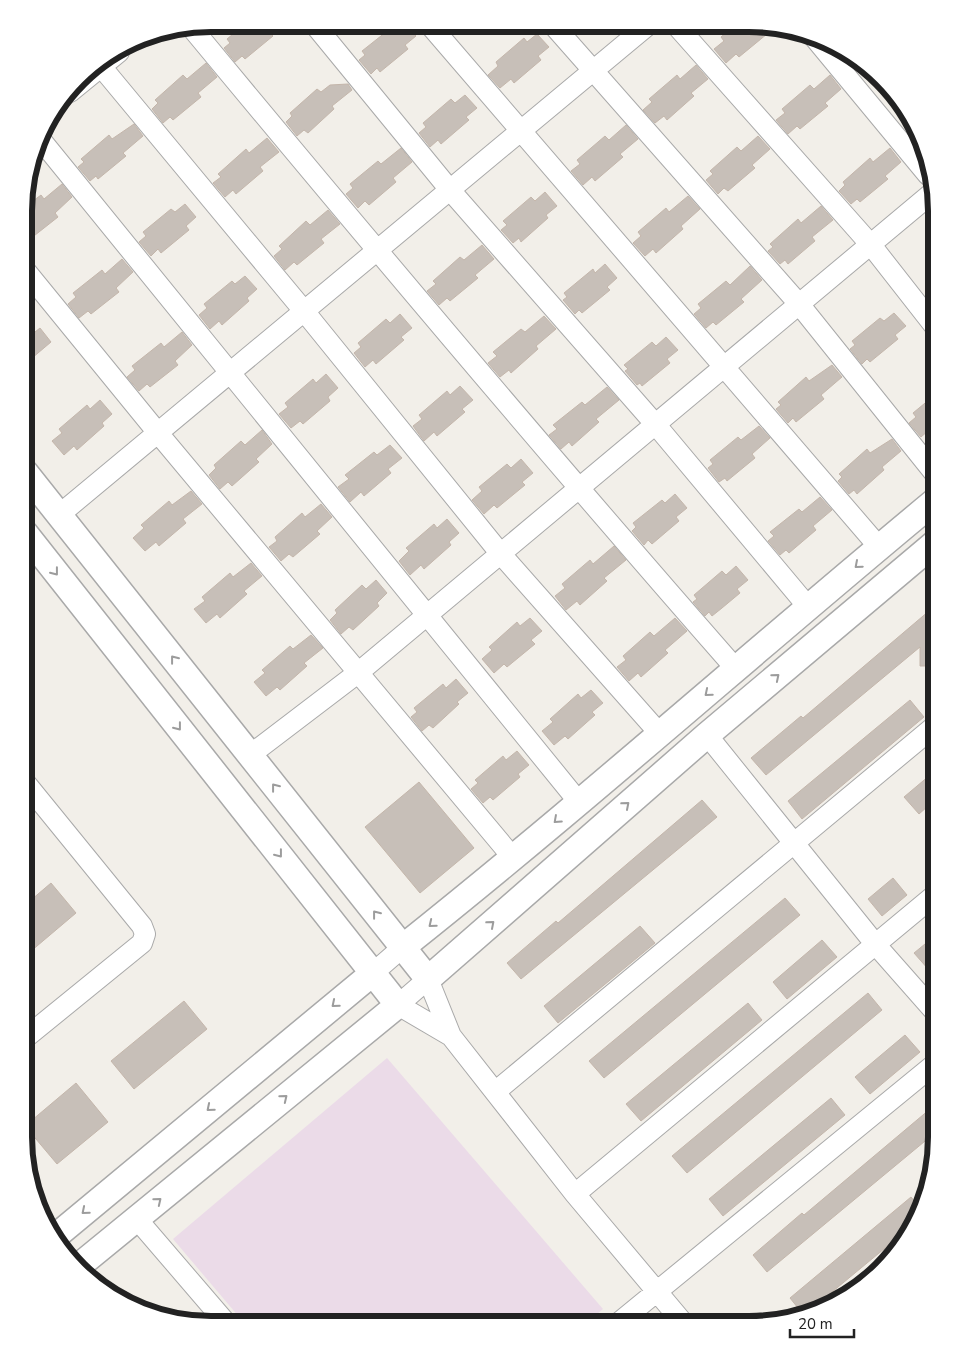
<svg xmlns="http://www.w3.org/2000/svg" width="960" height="1349" font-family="'Nunito Sans',sans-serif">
  <rect width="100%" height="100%" fill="#f2efe9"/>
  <!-- industrial -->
  <path fill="#ebdbe8" d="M387,1058l216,251 -19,16 -339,-1 -72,-85z"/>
  <!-- building -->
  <path fill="#c7bfb8" stroke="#c4b6ab" d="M245,24h35l-10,9 3,3 -28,23 -3,-3 -7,6 -11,-14 6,-5 -3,-4z
    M402,24h3l11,12 -11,9 3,4 -28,23 -3,-4 -6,6 -12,-14 6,-5 -3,-4 29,-23 3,3z
    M735,25h24l8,9 -28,23 -3,-3 -10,9 -12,-14 10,-8 -3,-4z
    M537,34l12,13 -11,9 3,4 -27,23 -3,-4 -11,9 -12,-13 10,-9 -2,-4 28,-24 3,4z
    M852,56l15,11 -8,6 -11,-13z
    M206,63l11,14 -19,16 3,4 -28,23 -3,-3 -7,6 -11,-14 6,-6 -3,-3 28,-25 4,4z
    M696,65l12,14 -17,14 3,3 -27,24 -3,-4 -9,7 -12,-13 9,-8 -3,-3 28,-24 3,4z
    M830,75l11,14 -16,14 3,3 -28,23 -3,-3 -9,8 -12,-14 9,-7 -3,-4 28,-24 4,4z
    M348,84l4,6 -20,16 2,3 -26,24 -4,-3 -7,6 -11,-14 6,-6 -2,-3 27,-24 4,3 9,-7z
    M465,95l12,13 -11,9 3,3 -28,24 -3,-4 -8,7 -11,-14 7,-6 -3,-4 28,-24 4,4z
    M134,124l9,12 -20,17 3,3 -28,23 -2,-3 -6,5 -12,-14 6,-5 -3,-3 28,-24 3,4z
    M626,125l12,14 -18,15 3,3 -28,24 -3,-4 -9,8 -12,-14 9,-7 -3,-4 28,-24 4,4z
    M915,127l6,18 -2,1 -11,-13z
    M758,136l12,13 -18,16 3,3 -27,23 -4,-3 -6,6 -12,-14 7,-6 -3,-3 27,-24 4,4z
    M267,138l12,14 -19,15 3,4 -27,23 -3,-4 -8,7 -12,-14 8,-6 -3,-3 28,-25 3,4z
    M401,148l11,14 -19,16 3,4 -27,23 -4,-4 -7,7 -12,-14 7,-6 -3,-4 28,-23 3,3z
    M890,148l11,14 -16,14 3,3 -28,23 -3,-3 -6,5 -12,-13 6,-6 -2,-3 27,-24 3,4z
    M62,184l10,13 -17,16 3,4 -33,26v-36l16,-12 3,4z
    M545,192l12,14 -11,9 2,3 -27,24 -2,-4 -6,5 -12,-13 6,-5 -4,-4 28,-24 4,4z
    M688,196l12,13 -19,17 2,3 -27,24 -3,-4 -8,7 -12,-13 8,-7 -3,-4 28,-24 3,4z
    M185,204l11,13 -10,9 3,4 -28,23 -3,-4 -7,7 -12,-14 7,-6 -3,-4 28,-23 4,3z
    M821,206l12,14 -21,17 3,4 -27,23 -3,-4 -5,4 -12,-13 5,-4 -3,-3 28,-25 3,4z
    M328,210l12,14 -19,15 3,4 -27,22 -3,-3 -9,8 -11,-14 8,-7 -3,-3 27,-25 4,4z
    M482,245l12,14 -19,16 3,3 -28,23 -3,-3 -8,7 -12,-14 9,-7 -3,-3 27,-24 4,3z
    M122,259l11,13 -17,16 3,4 -28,22 -3,-3 -9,7 -11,-14 8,-7 -3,-4 29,-23 3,4z
    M605,264l12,14 -10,9 3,3 -28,23 -3,-3 -4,4 -12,-14 4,-3 -3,-4 29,-24 2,4z
    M750,266l12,14 -21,19 3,3 -28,23 -3,-3 -7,6 -12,-14 7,-6 -3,-4 28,-23 4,4z
    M245,276l12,13 -10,9 2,3 -27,24 -3,-4 -9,8 -11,-14 8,-7 -3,-4 28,-23 3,3z
    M894,313l12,13 -11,9 3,4 -28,23 -3,-3 -5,5 -12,-15 5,-4 -3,-4 28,-23 4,3z
    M400,314l12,14 -11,9 3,3 -28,24 -3,-4 -8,7 -11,-14 7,-6 -3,-4 28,-24 4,4z
    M544,316l12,13 -20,17 2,3 -27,24 -2,-3 -9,7 -12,-14 9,-7 -4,-4 28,-23 4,3z
    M40,328l11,14 -26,22v-24z
    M182,332l10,13 -17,16 3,4 -28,22 -3,-3 -8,7 -12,-14 8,-7 -3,-4 29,-23 3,4z
    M666,337l12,13 -11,9 3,4 -28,23 -2,-3 -3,2 -12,-14 3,-2 -4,-4 28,-23 4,4z
    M832,365l10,12 -21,18 3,4 -28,23 -3,-4 -5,5 -12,-14 5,-4 -3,-3 28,-25 3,4z
    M326,374l12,14 -10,9 2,4 -27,23 -3,-3 -9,7 -12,-14 9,-7 -3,-4 28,-24 3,4z
    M460,386l13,14 -11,9 3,3 -28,24 -3,-4 -10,9 -11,-15 9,-7 -3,-4 28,-24 3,4z
    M607,387l12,13 -23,19 3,3 -27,24 -3,-4 -8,7 -12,-14 8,-6 -4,-4 29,-23 3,3z
    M936,394v30l-15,13 -12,-14 7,-6 -3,-4z
    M100,400l12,14 -10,9 2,3 -27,24 -3,-4 -10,9 -12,-14 10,-8 -3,-4 28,-24 3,4z
    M759,426l11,12 -18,16 3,4 -28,23 -2,-3 -6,4 -11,-14 5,-4 -3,-4 28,-23 3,3z
    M262,430l10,14 -16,15 3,3 -27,24 -4,-4 -8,7 -11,-14 7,-7 -2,-3 27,-24 4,4z
    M892,439l9,12 -19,16 2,3 -27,24 -3,-4 -5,4 -11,-13 4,-4 -3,-3 28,-25 3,4z
    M390,445l12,13 -14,11 3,4 -27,23 -3,-4 -11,10 -12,-15 11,-8 -4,-4 29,-23 3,3z
    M521,459l12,14 -11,9 3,3 -28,23 -3,-3 -10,9 -12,-14 10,-9 -3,-4 28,-23 4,4z
    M191,491l11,13 -19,15 3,4 -27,23 -3,-4 -11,9 -12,-13 11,-10 -3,-3 28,-24 3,4z
    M675,494l12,14 -11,9 3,4 -27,23 -4,-4 -4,5 -12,-14 4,-4 -3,-4 29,-23 3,3z
    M820,497l12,13 -19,16 3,4 -27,23 -3,-3 -6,5 -12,-14 6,-5 -4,-4 29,-23 3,3z
    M321,504l11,13 -15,14 3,3 -27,23 -4,-3 -8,7 -12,-14 8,-6 -2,-4 27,-24 3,4z
    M447,519l12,14 -10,9 2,3 -27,24 -3,-4 -11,10 -11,-14 10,-10 -3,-3 28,-24 3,4z
    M614,546l12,14 -22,18 3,3 -27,24 -3,-4 -11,9 -11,-14 10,-8 -3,-4 28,-24 3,4z
    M251,563l11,13 -18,15 3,3 -27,24 -3,-4 -11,9 -12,-14 11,-8 -3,-4 28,-24 3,4z
    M736,566l12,14 -11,9 3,4 -18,15 -10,8 -3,-4 -4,4 -12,-14 4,-3 -3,-4 28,-24 4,4z
    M376,580l11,13 -10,10 2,3 -26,24 -4,-3 -8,7 -11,-14 7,-7 -2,-3 27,-25 4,4z
    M936,605v61h-16v-19l-154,128 -15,-17 50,-42 2,2z
    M530,618l12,13 -11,9 4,4 -28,23 -3,-3 -10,9 -12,-14 10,-9 -3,-3 28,-25 3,4z
    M675,618l12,13 -22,19 3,3 -27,24 -3,-4 -9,8 -12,-14 9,-7 -3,-4 27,-24 4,4z
    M311,635l12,13 -19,15 3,3 -27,24 -3,-3 -11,9 -12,-14 11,-9 -3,-3 28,-24 3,3z
    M456,679l12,14 -11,9 2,2 -26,24 -4,-3 -7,6 -11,-14 6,-5 -3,-4 29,-24 3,4z
    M591,690l12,13 -11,9 3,3 -27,24 -3,-3 -11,9 -12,-14 11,-9 -3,-3 28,-25 3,4z
    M910,700l14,17 -122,102 -14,-18z
    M517,751l12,14 -11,9 2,3 -27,23 -3,-3 -7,6 -12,-14 7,-6 -3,-3 28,-24 3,4z
    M936,770v29l-17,15 -15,-17z
    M419,782l55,66 -54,45 -55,-66z
    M702,800l15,17 -196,162 -14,-16 49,-42 2,2z
    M893,878l14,17 -25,21 -14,-17z
    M51,883l25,30 -52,44v-51z
    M785,898l15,17 -196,163 -15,-17z
    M640,926l15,17 -97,80 -14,-17z
    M936,935v43l-22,-25z
    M822,940l15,17 -50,42 -14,-17z
    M868,993l14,17 -195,163 -15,-17z
    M184,1001l23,28 -73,60 -23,-28z
    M748,1003l14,17 -121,101 -15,-17z
    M905,1035l15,17 -50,42 -15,-17z
    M76,1083l32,39 -51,42 -32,-38z
    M831,1098l14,17 -122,101 -14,-17z
    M936,1104v28l-169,140 -14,-17 49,-42 2,2z
    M911,1197l10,12 -8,16 -104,86 -7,2 -12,-15z"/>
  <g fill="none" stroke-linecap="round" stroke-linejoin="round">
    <defs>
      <path id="minor" d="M314,24l136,166 206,235 153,183
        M429,24l450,523
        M553,25l246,279 137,171
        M676,25l195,220 65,83
        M191,27c179,216 360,431 545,642
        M813,36l115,139
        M99,64l205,247 196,242 160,181
        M70,92l49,-40
        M41,140l537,661
        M25,270l133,163 356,426
        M59,515l589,-490
        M707,735l169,210 60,68
        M250,755l109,-83 573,-479
        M373,973l30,-26
        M451,1036l-53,-31 30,-26 23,57 124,158 110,131
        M24,1039l118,-96 3,-9 -3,-8 -118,-145
        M495,1092l441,-367
        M575,1194l361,-300
        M136,1218l91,106
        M616,1325l320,-262"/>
      <path id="tertiary" d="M25,472l403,507 279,-244 229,-193
        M25,533l373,472 -318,260
        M403,947c181,-144 354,-299 533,-447
        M56,1236l317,-263"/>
    </defs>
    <!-- minor casing -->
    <use href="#minor" stroke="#a9a9a9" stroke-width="22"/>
    <!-- tertiary casing -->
    <use href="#tertiary" stroke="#a9a9a9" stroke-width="28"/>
    <!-- minor -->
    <use href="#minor" stroke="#fff" stroke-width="20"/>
    <!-- tertiary -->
    <use href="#tertiary" stroke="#fff" stroke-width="25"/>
  </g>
  <!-- one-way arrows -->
  <defs><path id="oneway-chevron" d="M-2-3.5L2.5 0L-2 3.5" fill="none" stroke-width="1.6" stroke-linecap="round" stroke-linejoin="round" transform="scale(1.25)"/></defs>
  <g stroke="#9c9c9c">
    <use href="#oneway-chevron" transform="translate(858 565) rotate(139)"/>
    <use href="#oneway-chevron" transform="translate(55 572) rotate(52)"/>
    <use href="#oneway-chevron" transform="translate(174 659) rotate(-128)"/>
    <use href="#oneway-chevron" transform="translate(776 677) rotate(-40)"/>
    <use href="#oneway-chevron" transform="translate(708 693) rotate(140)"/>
    <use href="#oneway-chevron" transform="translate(178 727) rotate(52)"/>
    <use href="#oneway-chevron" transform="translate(275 787) rotate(-128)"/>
    <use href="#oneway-chevron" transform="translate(626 805) rotate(-41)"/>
    <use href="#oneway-chevron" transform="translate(557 820) rotate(138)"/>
    <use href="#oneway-chevron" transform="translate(279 854) rotate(52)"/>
    <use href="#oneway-chevron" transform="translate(376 914) rotate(-128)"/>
    <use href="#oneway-chevron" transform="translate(432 924) rotate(141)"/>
    <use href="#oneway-chevron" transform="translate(491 924) rotate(-41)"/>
    <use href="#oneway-chevron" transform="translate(335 1004) rotate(140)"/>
    <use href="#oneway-chevron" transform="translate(284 1098) rotate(-39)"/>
    <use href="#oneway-chevron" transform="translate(210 1108) rotate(140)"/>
    <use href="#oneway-chevron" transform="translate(158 1201) rotate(-39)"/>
    <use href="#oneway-chevron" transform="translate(85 1211) rotate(140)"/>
  </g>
  <!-- crop -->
  <path d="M0 0H960V1349H0ZM211 32H749A179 179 0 0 1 928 211V1137A179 179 0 0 1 749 1316H211A179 179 0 0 1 32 1137V211A179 179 0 0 1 211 32Z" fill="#fff" fill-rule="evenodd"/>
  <path fill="none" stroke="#222" stroke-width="6" d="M211 32H749A179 179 0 0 1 928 211V1137A179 179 0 0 1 749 1316H211A179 179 0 0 1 32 1137V211A179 179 0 0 1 211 32Z"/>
  <!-- scale -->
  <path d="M790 1329v8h64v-8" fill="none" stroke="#222222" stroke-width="2.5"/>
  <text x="798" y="1329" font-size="15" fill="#222222" stroke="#ffffff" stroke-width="4" paint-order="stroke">20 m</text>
</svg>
